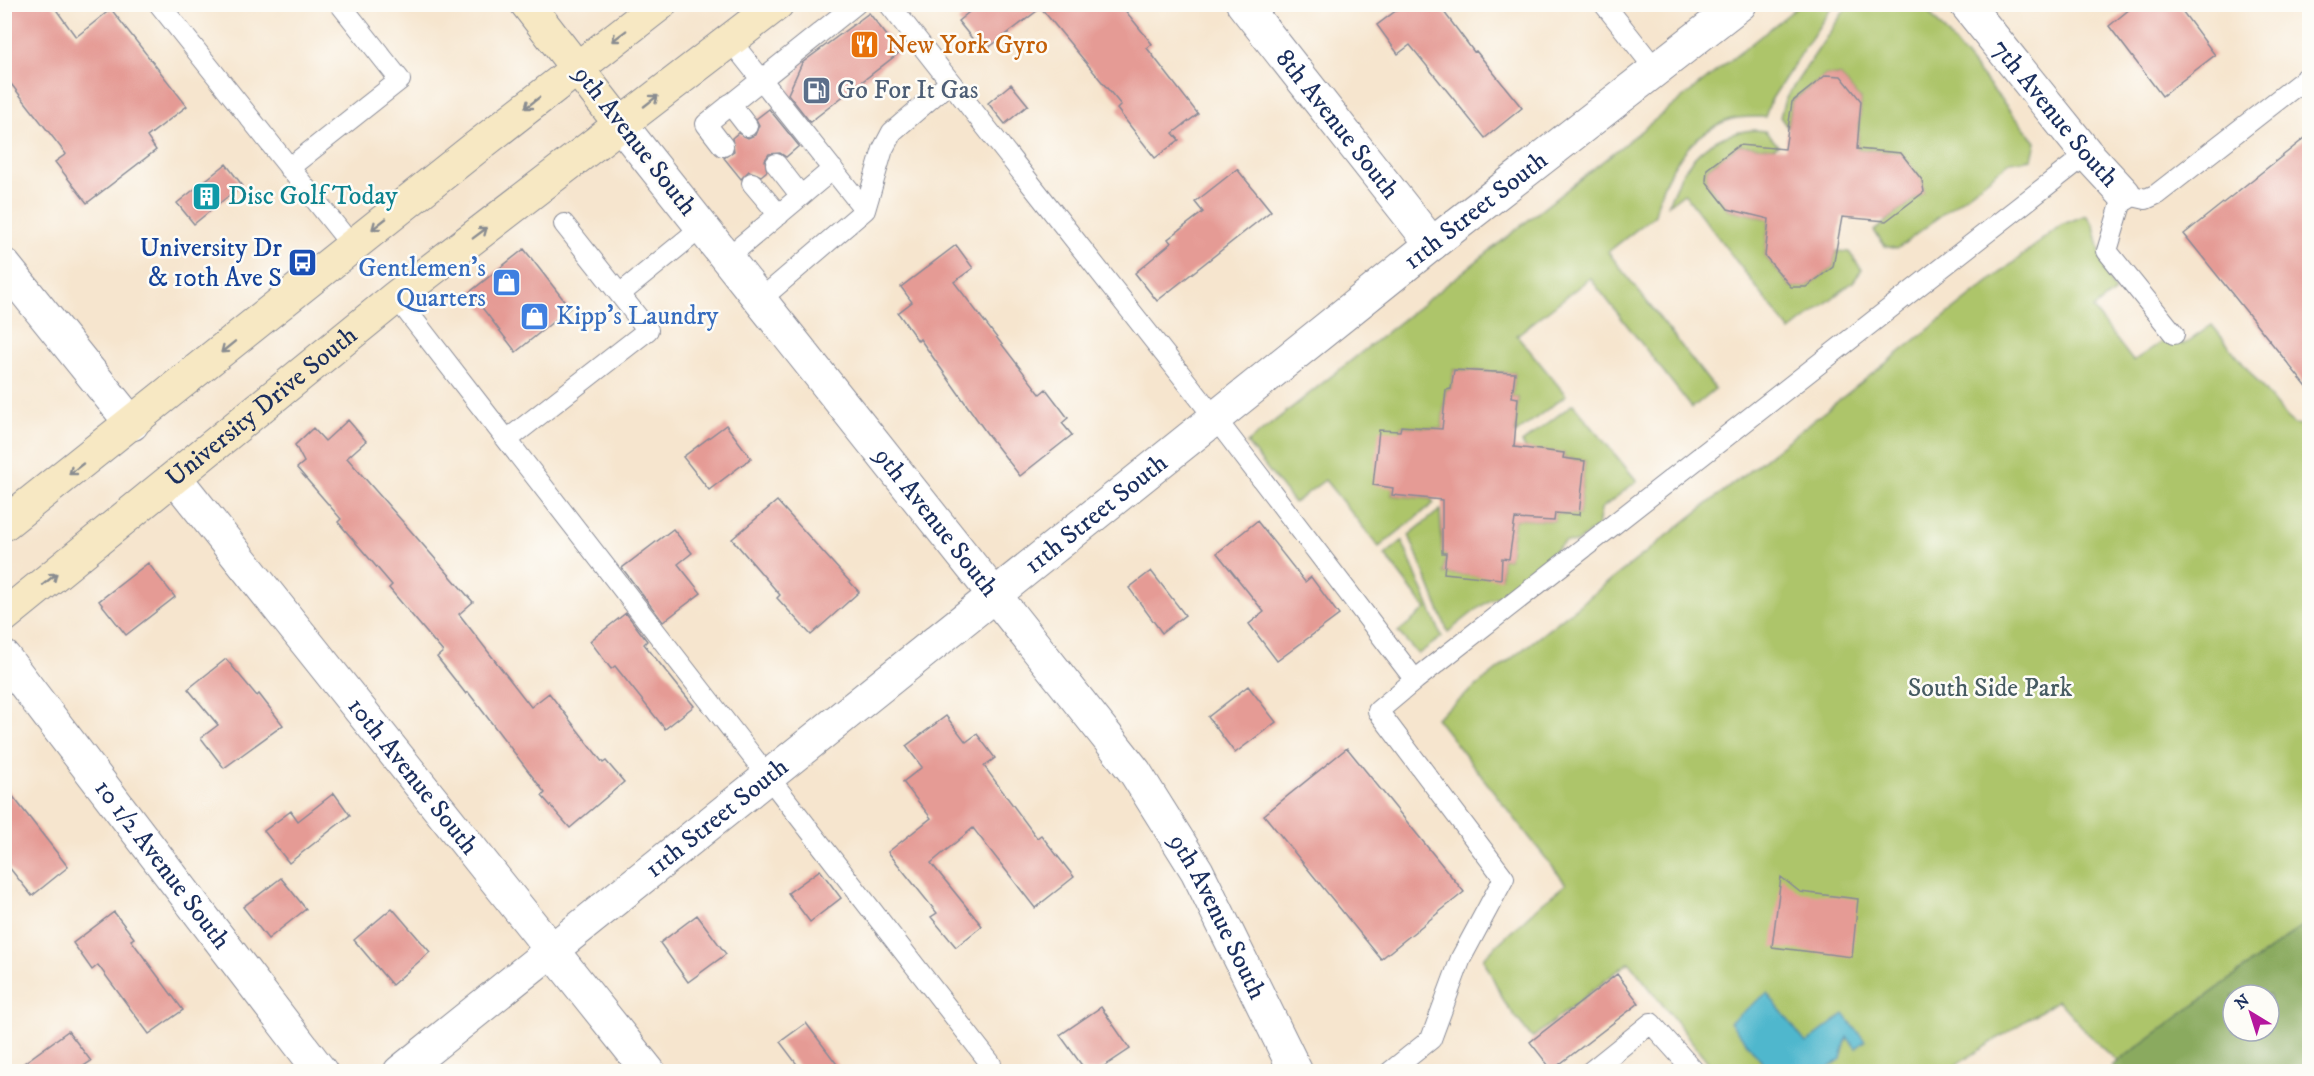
<svg xmlns="http://www.w3.org/2000/svg" width="2314" height="1076" font-family="'IM FELL DW Pica',serif">
  <rect width="100%" height="100%" fill="#fdfcf7"/>
  <filter id="ink" filterUnits="userSpaceOnUse"><feTurbulence type="fractalNoise" baseFrequency=".0167" numOctaves="2"/><feDisplacementMap in="SourceGraphic" scale="12" xChannelSelector="R" yChannelSelector="G"/><feConvolveMatrix kernelMatrix="1 2 1 2 8 2 1 2 1" color-interpolation-filters="sRGB"/></filter>
  <filter id="wash" filterUnits="userSpaceOnUse"><feTurbulence type="fractalNoise" baseFrequency=".008" numOctaves="4" result="noise"/><feDisplacementMap in="SourceGraphic" scale="24" xChannelSelector="R" yChannelSelector="G"/><feGaussianBlur stdDeviation="1.35" result="paint"/><feColorMatrix in="noise" values="0 0 0 0 0 0 0 0 0 0 0 0 0 0 0 0 0 1.4 0 .05"/><feComposite in="paint" operator="in"/></filter>
  <g filter="url(#wash)">
    <rect width="100%" height="100%" fill="#f6e5ce"/>
    <!-- green -->
    <path fill="#adc56a" stroke="#647a64" stroke-width="1.5" fill-rule="evenodd" d="M1800,5h33l-62,95 -6,17c-12,0 -26,-1 -37,3 -40,16 -66,55 -73,95l-47,37 107,137 -23,19 -102,-130 -73,57 49,60 -51,39 3,-36 -6,-1 3,-24 -61,-3 -3,19 -5,1 -4,39 -41,-3 -9,69 39,4 3,4 -55,44 -54,-67 -31,23 -47,-60z
      M1848,5h75l113,137 -4,17 -22,3 -113,87 -12,-3 -11,-15 50,-39 -2,-12 -21,-27 -44,-4 4,-48 -20,-25 -15,-1 -34,26 -4,27 -8,-11 5,-18z
      M1755,130l10,1 13,14 -4,3 -35,-3 -32,24 -1,12 22,28 41,10 -4,37 26,31h15l27,-20 3,-16 13,1 13,18 -9,12 -63,49 -106,-138 -16,12c15,-42 39,-72 87,-75z
      M2086,215l8,11 11,46 10,20 -22,17 40,52 36,-24 11,3 3,5 29,-20 74,92 8,7 15,2v645l-188,-7 -27,-24 -36,-40 -111,71h-232l-86,-109 -97,76 -27,-35 -22,-45 59,-55 24,-19 -130,-166 625,-493zM2233,995h36v36h-36z
      M1573,404l64,77 -36,28 -3,17 -22,17 -11,-1 -45,36c-6,20 -20,15 -33,24 -13,9 -26,20 -39,30l-39,-97 31,-25 2,42 4,1 -2,20 57,5 1,-20 7,1 6,-40 39,2 1,-8 24,2 6,-54 -22,-3 1,-5 -38,-4 -4,-6z
      M1402,541l40,96 -24,17 -20,-22 28,-23 -41,-54z"/>
    <!-- forest -->
    <path fill="#8aaa5e" stroke="#526c5e" stroke-width="1.5" fill-rule="evenodd" d="M2309,921v150h-193l-4,-5zM2233,995h36v36h-36z"/>
    <!-- water -->
    <path fill="#4fb7cd" stroke="#357396" stroke-width="1.5" d="M1767,993l39,50 38,-29 21,27 -9,7 -9,-11 -6,22 -17,12h-55l-39,-49z"/>
    <g id="blocks">
      <!-- building -->
      <path fill="#e59b95" d="M4,4h48l24,33 35,-28 76,97 -40,31 9,13 -69,53 -32,-41 11,-8 -62,-79z
        M979,4h141l32,40 -5,4 51,66 -25,19 6,7 -24,18 -38,-49 4,-4 -80,-97 -58,44 -25,-31z
        M1405,4h33l36,48 2,-1 46,57 -37,30 -75,-93 -12,9 -21,-29z
        M2136,4h41l38,51 -53,41 -53,-70z
        M869,13l31,39 -90,70 -22,-28 14,-31z
        M1826,75l15,1 20,25 -4,48 44,4 21,27 2,12 -38,29 -44,-4 -9,50 -27,20h-15l-26,-31 4,-37 -41,-10 -22,-28 1,-12 32,-24 46,4 7,-47z
        M1011,84l17,21 -23,19 -17,-21z
        M769,109l30,37 -13,11 -6,-4 -11,1 -4,6 2,11 -6,5 -12,-5 -8,8 -17,-21 10,-7 -2,-13 6,-5 10,5 7,-3 4,-10 -3,-6z
        M2310,134v257l-126,-157z
        M226,164l16,21 -48,39 -17,-21z
        M1237,169l34,42 -114,90 -22,-28 36,-30 -3,-4 35,-27 -8,-10z
        M956,245l17,23 -19,14 86,112 6,-5 22,29 -6,5 10,12 -52,41 -32,-41 -68,-96 -2,2 -20,-28 14,-11 -11,-15z
        M524,249l46,59 -54,44 -46,-60z
        M1454,370l61,3 -3,24 6,1 -4,49 50,6 -1,5 22,3 -6,54 -24,-2 -1,8 -39,-2 -6,40 -7,-1 -1,21 -57,-6 2,-20h-4v-53l-50,-5 1,-7 -20,-3 6,-55 21,1 1,-5 41,3 4,-39 5,-1z
        M348,420l18,21 -19,17 126,144 -14,12 72,93 18,-14 54,70 3,-2 18,21 -54,46 -28,-32 3,-3 -77,-101 -2,2 -29,-37 6,-5 -54,-64 3,-3 -54,-63 3,-3 -44,-51 7,-6 -9,-17 18,-17 12,13z
        M726,425l25,33 -42,32 -26,-33z
        M777,501l82,91 -48,43 -34,-37 3,-3 -48,-56z
        M1257,521l48,61 6,-5 28,38 -62,46 -28,-37 15,-12 -47,-59z
        M673,529l19,24 -14,11 23,29 -38,29 -41,-54z
        M148,563l27,34 -49,38 -27,-34z
        M1151,571l34,44 -23,18 -33,-45z
        M626,613l21,28 -3,3 50,62 -29,23 -50,-63 -4,3 -21,-28z
        M226,659l31,37 2,-2 24,31 -59,43 -23,-30 17,-13 -30,-36z
        M1248,686l28,36 -41,31 -27,-36z
        M946,716l20,26 11,-8 18,24 -11,8 53,72 4,-3 33,42 -39,31 -62,-80 -42,35 51,63 -26,21 -25,-30 6,-4 -49,-61 43,-34 -28,-36 19,-15 -16,-21z
        M1347,748l117,144 -83,67 -117,-144z
        M4,785l64,82 -36,29 -28,-35z
        M334,793l16,22 -61,48 -25,-32 27,-20 7,10z
        M820,870l21,28 -31,24 -22,-29z
        M1781,877l19,15 58,7 -6,58 -80,-10z
        M281,878l25,31 -38,30 -25,-32z
        M392,908l38,44 -38,33 -38,-45z
        M114,912l20,26 -3,2 52,70 -34,24 -51,-69 -6,5 -19,-27z
        M697,915l29,39 -38,28 -28,-39z
        M1617,974l22,29 -87,67 -22,-28z
        M1101,1007l29,42 -33,22h-11l-26,-36z
        M806,1023l36,48h-40l-22,-29z
        M68,1031l23,30 -15,10h-63z"/>
    </g>
  </g>
  <g filter="url(#ink)">
    <use href="#blocks" fill-opacity="0" stroke="#888a96" stroke-width="1.5"/>
    <g fill="none" stroke-linecap="round" stroke-linejoin="round">
      <defs>
        <path id="service" d="M159,4l193,242
          M889,4l326,414 200,262 672,-526
          M1604,4l52,66
          M730,40l135,170
          M730,104l17,22
          M723,146l-17,-22 150,-120
          M776,164l25,32
          M289,168l111,-88 -60,-76
          M752,183l27,32
          M727,258l106,-89
          M620,294l82,-67
          M396,297l595,767
          M760,300l105,-90 18,-61 9,-17 58,-50
          M2174,334l-67,-83 17,-57 22,5 11,-5 153,-119
          M507,440l141,-110 -84,-106
          M1390,1072l41,-33 30,-81 43,-80 -126,-167 37,-31
          M1590,1072l61,-49 44,49"/>
        <g id="minor">
          <path id="s1" d="M1243,4l189,240"/>
          <path id="s2" d="M1966,4l121,150 37,40"/>
          <path d="M4,265l128,159"/>
          <path id="s3" d="M176,479l473,593"/>
          <path id="s4" d="M4,657l317,415"/>
          <path id="s5" d="M400,1072l1032,-828 308,-240"/>
        </g>
        <g id="tertiary">
          <path id="s6" d="M621,125l514,647 62,99 99,201"/>
        </g>
        <g id="secondary">
          <path d="M527,4l94,121"/>
          <path d="M4,524l470,-375 186,-145"/>
          <path id="s7" d="M4,616l392,-319 381,-293"/>
        </g>
      </defs>
      <!-- service casing -->
      <use href="#service" stroke="#888a96" stroke-width="22"/>
      <!-- minor casing -->
      <use href="#minor" stroke="#888a96" stroke-width="35"/>
      <!-- tertiary casing -->
      <use href="#tertiary" stroke="#888a96" stroke-width="35"/>
      <!-- secondary casing -->
      <use href="#secondary" stroke="#888a96" stroke-width="35"/>
      <!-- service -->
      <use href="#service" stroke="#fff" stroke-width="20"/>
      <!-- minor -->
      <use href="#minor" stroke="#fff" stroke-width="33"/>
      <!-- tertiary -->
      <use href="#tertiary" stroke="#fff" stroke-width="33"/>
      <!-- secondary -->
      <use href="#secondary" stroke="#f7e8c3" stroke-width="33"/>
    </g>
    <!-- one-way arrows -->
    <defs><path id="oneway-shaft" d="M-6 0H5M1.5-3L5.5 0L1.5 3" fill="none" stroke-width="1.6" stroke-linecap="round" stroke-linejoin="round" transform="scale(1.5)"/></defs>
    <g stroke="#898c90">
      <use href="#oneway-shaft" transform="translate(619 36) rotate(143)"/>
      <use href="#oneway-shaft" transform="translate(651 101) rotate(-38)"/>
      <use href="#oneway-shaft" transform="translate(532 103) rotate(142)"/>
      <use href="#oneway-shaft" transform="translate(379 224) rotate(142)"/>
      <use href="#oneway-shaft" transform="translate(480 233) rotate(-37)"/>
      <use href="#oneway-shaft" transform="translate(228 347) rotate(141)"/>
      <use href="#oneway-shaft" transform="translate(76 469) rotate(142)"/>
      <use href="#oneway-shaft" transform="translate(50 579) rotate(-39)"/>
    </g>
  </g>
  <!-- icons -->
  <defs>
    <symbol id="restaurant-square" viewBox="-11 -11 22 22"><rect x="-9" y="-9" width="18" height="18" rx="4" fill="#e8710a" stroke="#fdfcf7"/><path d="M-5-6h1v4h1v-4h1v4h1v-4h1v5L-1.5 .5V6h-2V.5L-5-1ZM5-6V6H3V1.5H1.5Q1.5-4 5-6Z" fill="#fff"/></symbol>
    <symbol id="fuel-square" viewBox="-11 -11 22 22"><rect x="-9" y="-9" width="18" height="18" rx="4" fill="#5c6f8a" stroke="#fdfcf7"/><path d="M-5.5-6h7V0h2V4h1.3V-2.5L3-4.5l.8-.8L6-3V5H2.5V1h-1V6h-7ZM-4.2-4.7v3.2H.2V-4.7Z" fill="#fff"/></symbol>
    <symbol id="building-square" viewBox="-11 -11 22 22"><rect x="-9" y="-9" width="18" height="18" rx="4" fill="#0f9aa8" stroke="#fdfcf7"/><path d="M-4-6H4V6H1V3H-1V6H-4ZM-2.5-4.3h1.7v1.8h-1.7ZM.8-4.3h1.7v1.8H.8ZM-2.5-1h1.7V.8h-1.7ZM.8-1h1.7V.8H.8Z" fill="#fff"/></symbol>
    <symbol id="bus-square" viewBox="-11 -11 22 22"><rect x="-9" y="-9" width="18" height="18" rx="4" fill="#1a4fb4" stroke="#fdfcf7"/><path d="M-5-6H5V4H4V6H2V4H-2V6H-4V4H-5ZM-3.5-4V0h7V-4ZM-3.5 1.2v1.5H-2V1.2ZM2 1.2v1.5H3.5V1.2Z" fill="#fff"/></symbol>
    <symbol id="shop-square" viewBox="-11 -11 22 22"><rect x="-9" y="-9" width="18" height="18" rx="4" fill="#3f7fe0" stroke="#fdfcf7"/><path d="M-5-2.5h2.3a2.7 3.5 0 0 1 5.4 0H5L5.5 6h-11ZM-1.5-2.5h3a1.5 2.3 0 0 0-3 0Z" fill="#fff"/></symbol>
  </defs>
  <g fill-rule="evenodd">
    <use href="#restaurant-square" x="848" y="28" width="33" height="33"/>
    <use href="#fuel-square" x="800" y="74" width="33" height="33"/>
    <use href="#building-square" x="190" y="180" width="33" height="33"/>
    <use href="#bus-square" x="286" y="246" width="33" height="33"/>
    <use href="#shop-square" x="490" y="266" width="33" height="33"/>
    <use href="#shop-square" x="518" y="300" width="33" height="33"/>
  </g>
  <g text-anchor="middle" dominant-baseline="central" stroke-width="5" stroke-linejoin="round" paint-order="stroke">
    <!-- food labels -->
    <g font-size="26" fill="#c56008" stroke="#fdfcf7" text-anchor="start">
      <text x="886" y="45">New York Gyro</text>
    </g>
    <!-- service labels -->
    <g font-size="26" fill="#4e5e75" stroke="#fdfcf7" text-anchor="start">
      <text x="837" y="90">Go For It Gas</text>
    </g>
    <!-- street labels -->
    <g font-size="26" fill="#1b2f5e" stroke="#fdfcf7">
      <text stroke="none"><textPath href="#s2" startOffset="141">7th Avenue South</textPath></text>
      <text stroke="none"><textPath href="#s1" startOffset="153">8th Avenue South</textPath></text>
      <text transform="translate(635 141) rotate(52)">9th Avenue South</text>
      <text stroke="none"><textPath href="#s5" startOffset="1378">11th Street South</textPath></text>
      <text stroke="none"><textPath href="#s7" startOffset="332">University Drive South</textPath></text>
      <text stroke="none"><textPath href="#s5" startOffset="892">11th Street South</textPath></text>
      <text stroke="none"><textPath href="#s6" startOffset="507">9th Avenue South</textPath></text>
      <text stroke="none"><textPath href="#s3" startOffset="380">10th Avenue South</textPath></text>
      <text stroke="none"><textPath href="#s5" startOffset="406">11th Street South</textPath></text>
      <text stroke="none"><textPath href="#s4" startOffset="261">10 1/2 Avenue South</textPath></text>
      <text stroke="none"><textPath href="#s6" startOffset="993">9th Avenue South</textPath></text>
    </g>
    <!-- culture labels -->
    <g font-size="26" fill="#0d838f" stroke="#fdfcf7" text-anchor="start">
      <text x="228" y="196">Disc Golf Today</text>
    </g>
    <!-- transit labels -->
    <g font-size="26" fill="#164399" stroke="#fdfcf7" text-anchor="end">
      <text x="282" y="248">University Dr<tspan x="282" dy="30">&amp; 10th Ave S</tspan></text>
    </g>
    <!-- shop labels -->
    <g font-size="26" fill="#366cbe" stroke="#fdfcf7" text-anchor="end">
      <text x="486" y="268">Gentlemen's<tspan x="486" dy="30">Quarters</tspan></text>
      <text x="556" y="316" text-anchor="start">Kipp's Laundry</text>
    </g>
    <!-- park labels -->
    <g font-size="26" fill="#475c62" stroke="#fdfcf7">
      <text x="1990" y="688">South Side Park</text>
    </g>
  </g>
  <!-- margin -->
  <rect width="2314" height="1076" fill="none" stroke="#fdfcf7" stroke-width="24"/>
  <!-- north arrow -->
  <g transform="translate(2251 1013) rotate(322)"><circle r="28" fill="#fdfcf7" stroke="#a3aaba" stroke-width="1.5"/>
  <path d="M0-4.5L10 22L0 15L-10 22Z" fill="#b5179e"/>
  <text y="-9" font-size="16" font-weight="bold" text-anchor="middle" fill="#1b2f5e">N</text>
  </g>
</svg>
